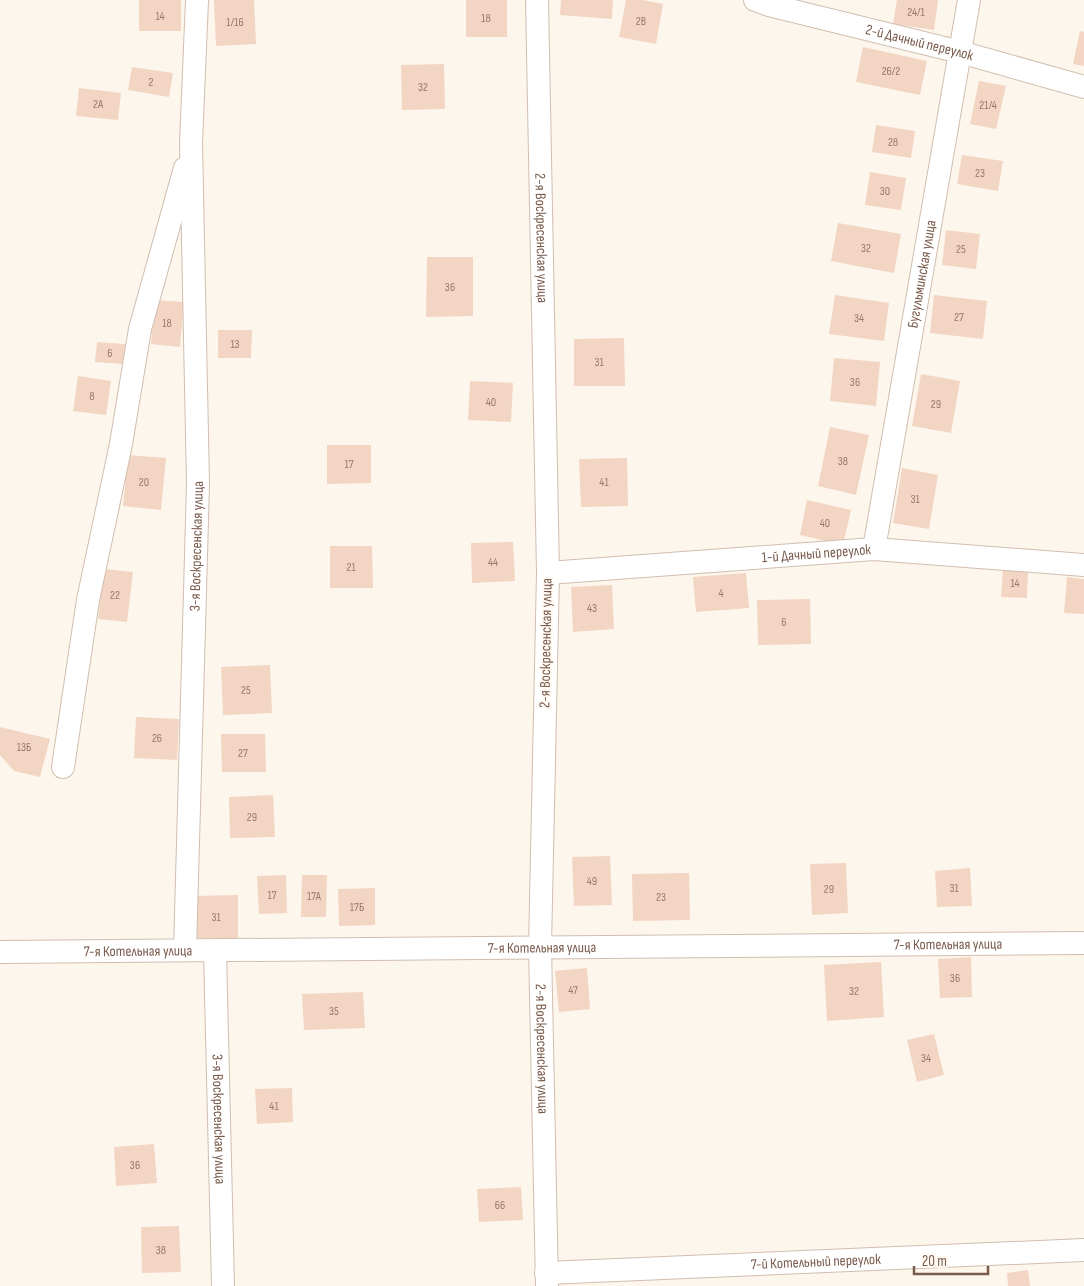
<svg xmlns="http://www.w3.org/2000/svg" width="1084" height="1286" font-family="'Sofia Sans Condensed',sans-serif">
  <rect width="100%" height="100%" fill="#fdf6ec"/>
  <!-- building -->
  <path fill="#f3d5c3" d="M139,0h42v31h-42z
    M214,0h40l2,44 -40,2z
    M466,0h41v37h-41z
    M561,0h52l-1,19 -52,-4z
    M626,0h17l20,4 -7,40 -37,-7z
    M897,0h41l-4,30 -41,-6z
    M1080,31l4,1v34l-11,-2z
    M863,47l64,14 -7,34 -64,-13z
    M444,64l1,45 -43,1 -1,-45z
    M132,67l41,6 -4,24 -41,-7z
    M979,81l27,5 -10,43 -26,-5z
    M79,88l42,5 -3,27 -42,-4z
    M876,125l39,6 -4,27 -39,-6z
    M962,155l41,6 -5,30 -41,-7z
    M870,172l36,6 -5,32 -36,-5z
    M838,223l63,11 -7,39 -63,-12z
    M946,230l34,4 -4,35 -34,-4z
    M427,257h46v59l-47,1z
    M835,295l54,8 -5,38 -55,-7z
    M934,295l53,6 -4,38 -53,-6z
    M155,300l29,2 -4,45 -29,-3z
    M218,330h34l-1,28h-33z
    M624,338l1,48h-51v-47z
    M97,342l28,2 -1,20 -29,-2z
    M834,358l46,4 -4,44 -46,-5z
    M921,374l39,7 -9,52 -39,-7z
    M78,376l33,5 -5,34 -33,-4z
    M470,381l43,2 -2,39 -43,-2z
    M830,427l39,8 -13,60 -38,-9z
    M327,445h44v38l-44,1z
    M128,455l38,3 -5,52 -38,-4z
    M627,458l1,48 -47,1 -2,-48z
    M902,468l36,7 -9,54 -36,-6z
    M807,500l44,10 -8,35 -43,-10z
    M513,542l2,39 -43,2 -1,-40z
    M330,546h42l1,42h-43z
    M1003,568l25,1 -1,29 -26,-1z
    M104,569l29,3 -6,50 -29,-3z
    M746,573l3,35 -53,4 -3,-35z
    M1067,577l17,2v35l-20,-1z
    M612,585l2,44 -41,3 -2,-45z
    M810,599l1,45 -53,1 -1,-45z
    M270,665l2,48 -49,2 -2,-48z
    M136,717l43,2 -2,41 -43,-2z
    M0,727l50,12 -10,38 -26,-6 -14,-16z
    M221,734h44l1,38h-44z
    M273,795l2,42 -45,1 -1,-41z
    M610,856l2,49 -38,1 -2,-49z
    M846,863l2,50 -36,2 -2,-51z
    M970,868l2,38 -35,1 -2,-36z
    M689,873l1,47 -57,1 -1,-47z
    M286,875l1,38 -28,1 -2,-38z
    M302,875h25l-1,42h-25z
    M375,888v37l-36,1 -1,-37z
    M238,895v43h-44v-42z
    M971,957l1,40 -32,1 -2,-39z
    M881,962l3,55 -57,4 -3,-56z
    M587,968l3,41 -31,3 -4,-41z
    M363,992l2,36 -61,2 -2,-36z
    M934,1034l10,41 -27,7 -10,-42z
    M292,1088l1,34 -36,2 -2,-35z
    M154,1144l3,39 -41,3 -2,-39z
    M521,1187l2,33 -44,2 -2,-33z
    M179,1226l2,46 -39,1 -1,-46z
    M1028,1270l2,16h-22l-1,-13z"/>
  <g fill="none" stroke-linecap="round" stroke-linejoin="round">
    <defs>
      <g id="street">
        <path id="s1" d="M537,0l11,573 -8,374 7,339"/>
        <path id="s2" d="M755,0l14,5 191,47 124,35"/>
        <path id="s3" d="M874,549l95,-549"/>
        <path id="s4" d="M548,573l326,-24 210,16"/>
        <path d="M63,767l25,-167 33,-156 19,-115 45,-161"/>
        <path id="s5" d="M185,950l13,-466 -7,-341 6,-143"/>
        <path id="s6" d="M215,951l8,335"/>
        <path id="s7" d="M0,952l1084,-9"/>
        <path id="s8" d="M546,1273l538,-23"/>
      </g>
    </defs>
    <!-- street casing -->
    <use href="#street" stroke="#d1beb0" stroke-width="24"/>
    <!-- street -->
    <use href="#street" stroke="#fff" stroke-width="22"/>
  </g>
  <g text-anchor="middle" dominant-baseline="central" stroke-width="4" stroke-linejoin="round" paint-order="stroke">
    <!-- number labels -->
    <g font-size="12" fill="#987a6a">
      <text x="916" y="12">24/1</text>
      <text x="160" y="16">14</text>
      <text x="486" y="18">18</text>
      <text x="641" y="21">2В</text>
      <text x="235" y="22">1/16</text>
      <text x="891" y="71">26/2</text>
      <text x="151" y="82">2</text>
      <text x="423" y="87">32</text>
      <text x="98" y="104">2А</text>
      <text x="988" y="105">21/4</text>
      <text x="893" y="142">28</text>
      <text x="980" y="173">23</text>
      <text x="885" y="191">30</text>
      <text x="866" y="248">32</text>
      <text x="961" y="249">25</text>
      <text x="450" y="287">36</text>
      <text x="959" y="317">27</text>
      <text x="859" y="318">34</text>
      <text x="167" y="323">18</text>
      <text x="235" y="344">13</text>
      <text x="110" y="353">6</text>
      <text x="599" y="362">31</text>
      <text x="855" y="382">36</text>
      <text x="92" y="396">8</text>
      <text x="491" y="402">40</text>
      <text x="936" y="404">29</text>
      <text x="843" y="461">38</text>
      <text x="349" y="464">17</text>
      <text x="144" y="482">20</text>
      <text x="604" y="482">41</text>
      <text x="915" y="499">31</text>
      <text x="825" y="523">40</text>
      <text x="493" y="562">44</text>
      <text x="351" y="567">21</text>
      <text x="1015" y="583">14</text>
      <text x="721" y="593">4</text>
      <text x="115" y="595">22</text>
      <text x="592" y="608">43</text>
      <text x="784" y="622">6</text>
      <text x="246" y="690">25</text>
      <text x="157" y="738">26</text>
      <text x="24" y="747">13Б</text>
      <text x="243" y="753">27</text>
      <text x="252" y="817">29</text>
      <text x="592" y="881">49</text>
      <text x="954" y="888">31</text>
      <text x="829" y="889">29</text>
      <text x="272" y="895">17</text>
      <text x="314" y="896">17А</text>
      <text x="661" y="897">23</text>
      <text x="357" y="907">17Б</text>
      <text x="216" y="917">31</text>
      <text x="955" y="978">36</text>
      <text x="573" y="990">47</text>
      <text x="854" y="991">32</text>
      <text x="334" y="1011">35</text>
      <text x="926" y="1058">34</text>
      <text x="274" y="1106">41</text>
      <text x="135" y="1165">36</text>
      <text x="500" y="1205">66</text>
      <text x="161" y="1250">38</text>
    </g>
    <!-- street labels -->
    <g font-size="15" fill="#7a5c4d" stroke="#fffaf3">
      <text stroke="none"><textPath href="#s2" startOffset="170">2-й Дачный переулок</textPath></text>
      <text stroke="none"><textPath href="#s1" startOffset="238">2-я Воскресенская улица</textPath></text>
      <text stroke="none"><textPath href="#s3" startOffset="279">Бугульминская улица</textPath></text>
      <text stroke="none"><textPath href="#s5" startOffset="404">3-я Воскресенская улица</textPath></text>
      <text stroke="none"><textPath href="#s4" startOffset="269">1-й Дачный переулок</textPath></text>
      <text transform="translate(546 643) rotate(-89)">2-я Воскресенская улица</text>
      <text stroke="none"><textPath href="#s7" startOffset="948">7-я Котельная улица</textPath></text>
      <text stroke="none"><textPath href="#s7" startOffset="542">7-я Котельная улица</textPath></text>
      <text stroke="none"><textPath href="#s7" startOffset="138">7-я Котельная улица</textPath></text>
      <text stroke="none"><textPath href="#s1" startOffset="1049">2-я Воскресенская улица</textPath></text>
      <text stroke="none"><textPath href="#s6" startOffset="168">3-я Воскресенская улица</textPath></text>
      <text stroke="none"><textPath href="#s8" startOffset="270">7-й Котельный переулок</textPath></text>
    </g>
  </g>
  <!-- scale -->
  <path d="M914 1266v8h74v-8" fill="none" stroke="#7a5c4d" stroke-width="2.5"/>
  <text x="922" y="1266" font-size="15" fill="#7a5c4d" stroke="#fffaf3" stroke-width="4" paint-order="stroke">20 m</text>
</svg>
